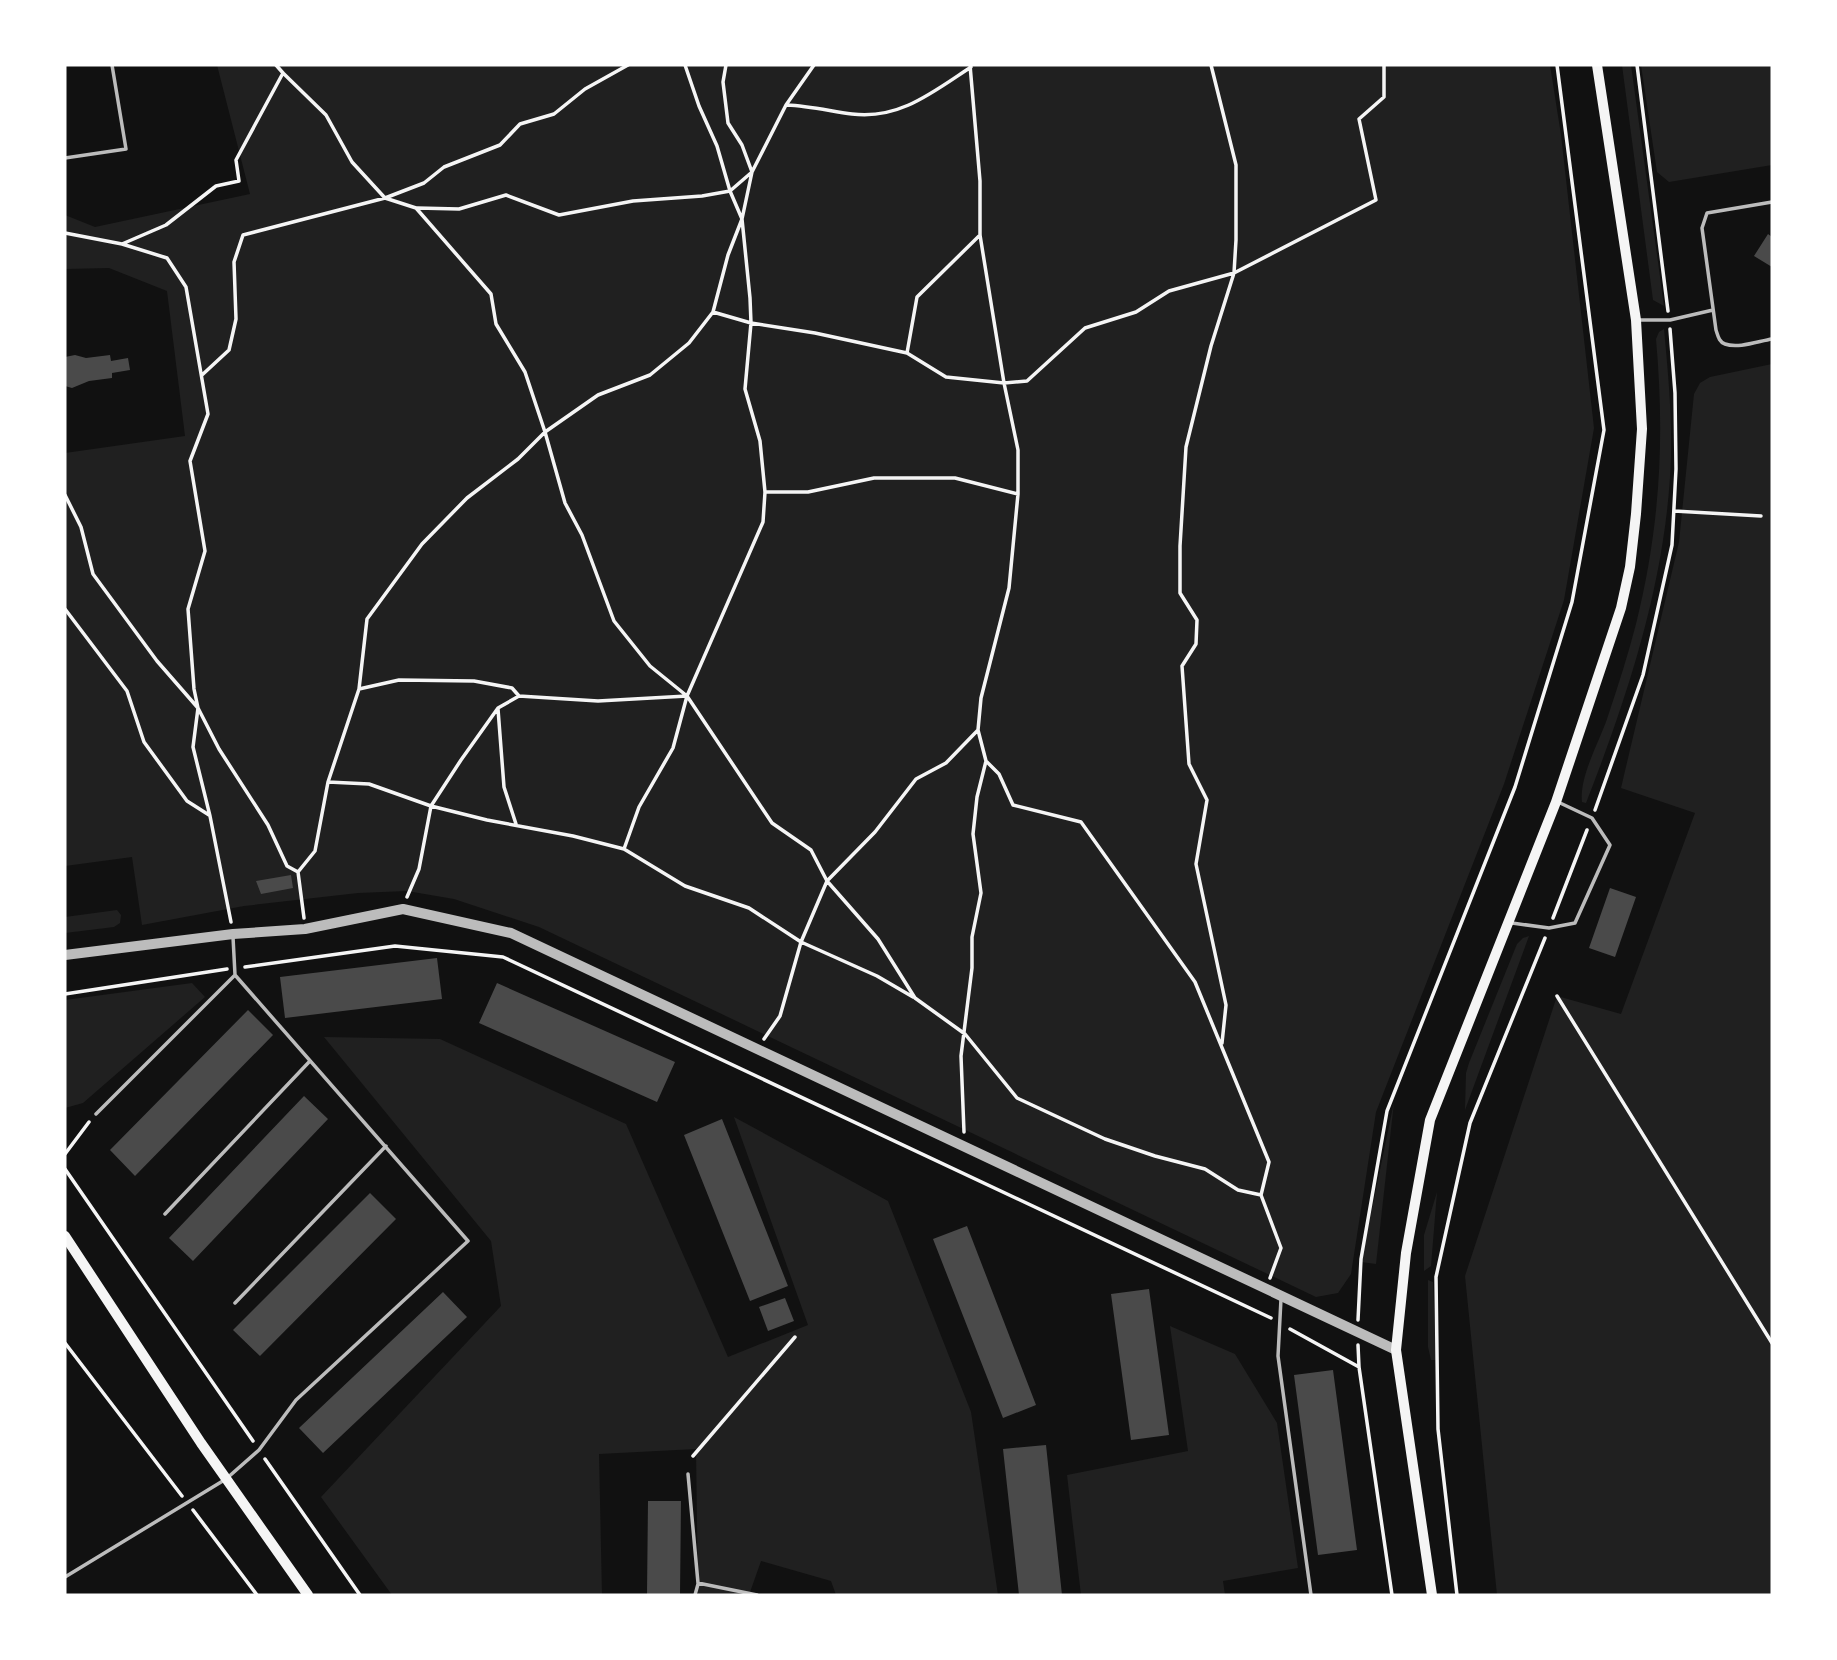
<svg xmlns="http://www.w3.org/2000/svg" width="1837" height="1660" font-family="Montserrat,sans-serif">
  <rect width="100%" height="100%" fill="#111"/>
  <!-- green -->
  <path fill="#202020" d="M217,65h1333l11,70 33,293 -30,172 -60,184 -128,328 -25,162 -13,19 -22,4 -777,-370 -85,-28 -47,-8 -49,2 -114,13 -102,19 -10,-68 -67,9v-413l120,-17 -18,-145 -58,-23 -44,1v-54l30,12 155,-33z
    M1622,65h9l33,241 -11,-6z
    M1641,65h131v100l-103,17 -12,-10z
    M1664,329c4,43 8,85 7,128 -4,120 -42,236 -85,346l-4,-1c-3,-26 18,-61 26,-86 10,-30 20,-61 28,-92 24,-97 29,-185 20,-285l3,-7z
    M1772,364v1231h-275l-32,-319 92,-280 64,18 74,-201 -74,-25 58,-246 15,-148 6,-11 10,-6z
    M117,910l4,5 -1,8 -6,4 -49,6v-16z
    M1529,936l-64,174 1,-37 3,-10 48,-119 6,-6z
    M192,983l13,14 -122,106 -18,5v-108z
    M324,1037l116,2 186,85 102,233 80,-32 -74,-208 154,84 83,211 27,183h-162l-5,-14 -70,-20 -12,34h-51l-2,-146 -97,5 3,141h-210l-71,-98 180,-191 -10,-65z
    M1394,1102l-18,162 -15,-2z
    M1437,1192l-6,74 -7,5v-36z
    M1428,1280l5,2 3,78h-5l-3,-13z
    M1170,1326l65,28 42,69 21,145 -75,13 2,14h-144l-14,-120 121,-24z"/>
  <!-- building -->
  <path fill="#4a4a4a" d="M1768,234l4,3v30l-18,-11z
    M75,355l11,3 24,-3 1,6 17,-3 2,12 -18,3v5l-23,3 -17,7 -7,-2v-29z
    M291,875l2,13 -32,6 -5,-13z
    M1610,888l26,9 -21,60 -26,-9z
    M437,958l5,41 -157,19 -5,-41z
    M497,983l178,79 -18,40 -178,-79z
    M248,1010l25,25 -138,141 -25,-26z
    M304,1096l24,23 -135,142 -24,-23z
    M722,1119l66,167 -38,15 -66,-166z
    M370,1193l26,26 -136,137 -27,-26z
    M967,1226l69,179 -33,13 -70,-179z
    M1149,1289l20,146 -38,5 -20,-146z
    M443,1292l24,25 -144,136 -24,-25z
    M785,1298l9,23 -26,10 -9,-24z
    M1333,1370l24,180 -39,5 -24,-180z
    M1046,1445l16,150h-43l-16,-146z
    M648,1501h33l-1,94h-33z"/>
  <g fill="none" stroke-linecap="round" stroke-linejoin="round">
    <!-- path -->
    <path stroke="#f5f5f5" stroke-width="3.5" d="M276,65l7,8
      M970,65l10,116v54l24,148 14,67v44l-9,94 -28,110 -3,32 8,31 13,13 14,31 68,17 114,160 74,180 -8,33 20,53 -11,30
      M1211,65l25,100v75l-2,33 -23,73 -25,101 -6,99v47l17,27 -1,24 -14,22 7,98 18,36 -11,64 30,141 -4,38
      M1637,65l31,246
      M787,105c22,1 43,6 65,9 47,6 81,-22 119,-47
      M417,208l42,1 47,-14 53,20 74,-14 69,-5 28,-5 22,-19 -10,-27 -14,-22 -5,-41 3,-17
      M65,233l57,11 45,14 19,29 22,127 -18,47 15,90 -17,58 6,80 4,19 -5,39 17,69 21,106
      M122,244l44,-19 50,-39 23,-5 -3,-21 47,-87 43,42 26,47 33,36 31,10 75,86 5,30 29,48 20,60 20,71 17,32 32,86 36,45 37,30 85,127 39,27 16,31 51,58 37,59 50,36 52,64 88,41 50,17 50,13 33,21 23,5
      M713,312l38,11 64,10 92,20 39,24 58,6 23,-2 58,-53 51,-16 33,-21 65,-18 142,-73 -17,-81 25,-22v-32
      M907,353l10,-56 63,-62
      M202,375l27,-25 7,-31 -2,-57 9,-27 142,-37 39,-15 20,-16 56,-22 20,-21 34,-10 31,-25 43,-24
      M765,492h43l66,-14h81l63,16
      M65,495l16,32 12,47 64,87 41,47 21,41 49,76 19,41 11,6 6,46
      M1674,511l87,5
      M65,609l62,82 17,51 43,59 22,14
      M359,689l40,-9 75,1 38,7 7,8
      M498,709l6,78 12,37
      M328,782l41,2 62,22 56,14 86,16 51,13 61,37 64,22 52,34 76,34 36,21
      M1595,810l48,-135 29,-130 4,-76 -1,-76 -5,-64
      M624,849l15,-42 34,-59 14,-52 76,-174 2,-30 -5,-51 -15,-52 6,-66 -1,-25 -8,-79 -12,-28 -13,-45 -18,-40 -14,-41
      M298,872l17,-21 13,-69 31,-93 8,-70 55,-75 45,-46 51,-39 27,-27 53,-37 52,-20 39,-32 24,-31 15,-57 14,-36 10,-47 34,-67 28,-40
      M407,897l12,-28 12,-63 30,-46 37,-52 21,-12 79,5 89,-5
      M1553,918l34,-88
      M245,967l150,-21 108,11 768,361
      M65,994l162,-25
      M1557,996l215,347
      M764,1039l16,-23 21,-74 26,-61 48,-49 41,-53 30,-16 32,-33
      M964,1132l-3,-76 11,-88v-31l9,-44 -8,-59 4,-37 9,-36
      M65,1154l24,-32
      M65,1169l188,272
      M1358,1320l3,-61 26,-148 128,-324 57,-185 32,-172 -47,-365
      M1290,1329l69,38
      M65,1343l117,153
      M1358,1345l1,22 33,228
      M693,1456l102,-119
      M265,1459l95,136
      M193,1510l64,85
      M1457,1595l-19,-166 -2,-152 34,-154 75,-185"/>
    <!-- service -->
    <path stroke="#bcbcbc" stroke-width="3.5" d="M65,158l61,-9 -14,-84
      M1772,202l-65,11 -5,15 14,102c2,6 3,12 9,14 13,5 34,-3 47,-5
      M1638,320h32l43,-10
      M1512,923l37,5 26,-5 35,-78 -18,-27 -34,-16
      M96,1114l139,-139
      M165,1214l144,-152
      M1281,1299l-3,57 33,239
      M235,1303l151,-157
      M688,1474l10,109 59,12
      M65,1577l161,-98 33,-29 37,-50 172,-159 -233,-266 -2,-38
      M695,1595l3,-11"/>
    <!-- tertiary -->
    <path stroke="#bcbcbc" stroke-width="10" d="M65,955l168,-21 72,-5 98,-20 108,24 885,417"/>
    <!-- secondary -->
    <path stroke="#f5f5f5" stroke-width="10" d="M65,1236l136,207 107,152
      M1432,1595l-36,-245 10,-97 24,-133 126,-318 65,-194 9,-41 6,-53 6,-85 -6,-109 -39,-255"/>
  </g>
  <!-- border -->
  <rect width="1837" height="1660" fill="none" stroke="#ffffff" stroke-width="133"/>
</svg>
